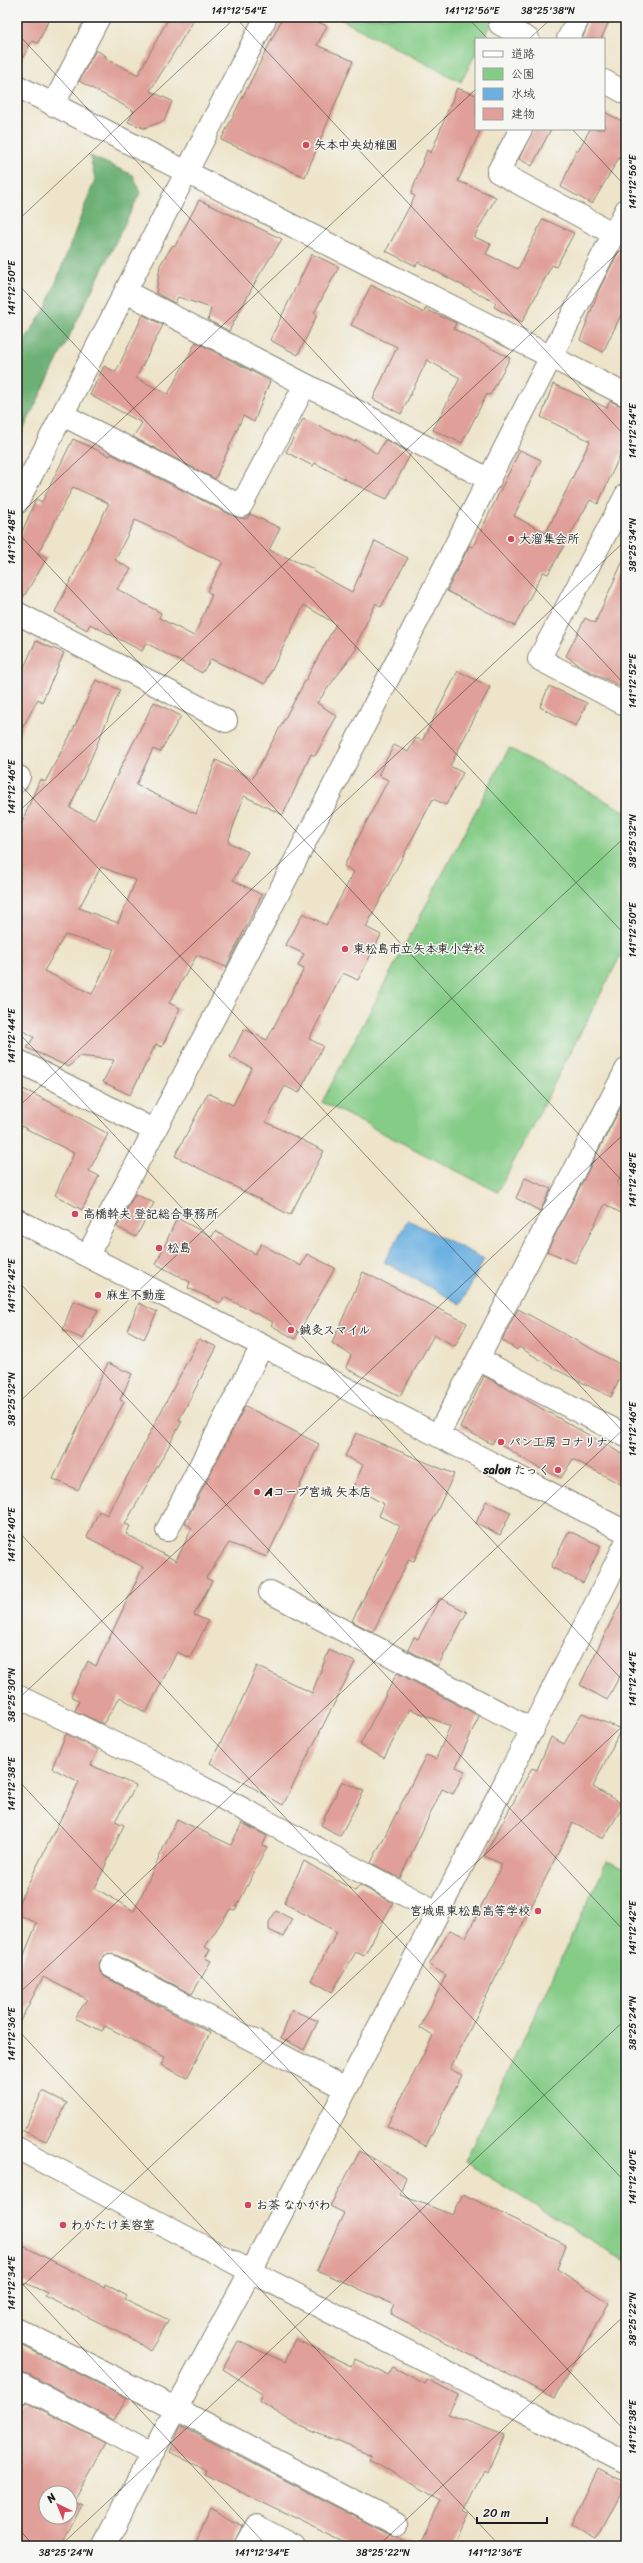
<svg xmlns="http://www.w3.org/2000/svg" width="643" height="2563" font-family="Sriracha,'Klee One',sans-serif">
  <rect width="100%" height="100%" fill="#f6f6f2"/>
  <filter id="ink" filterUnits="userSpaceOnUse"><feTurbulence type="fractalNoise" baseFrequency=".025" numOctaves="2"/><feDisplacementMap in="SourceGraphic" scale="8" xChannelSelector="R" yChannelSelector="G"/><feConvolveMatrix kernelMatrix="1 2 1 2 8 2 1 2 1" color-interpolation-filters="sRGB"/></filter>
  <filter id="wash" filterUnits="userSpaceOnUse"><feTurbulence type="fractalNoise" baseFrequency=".012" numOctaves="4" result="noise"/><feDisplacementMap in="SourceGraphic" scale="16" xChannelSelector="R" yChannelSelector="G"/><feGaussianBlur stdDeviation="0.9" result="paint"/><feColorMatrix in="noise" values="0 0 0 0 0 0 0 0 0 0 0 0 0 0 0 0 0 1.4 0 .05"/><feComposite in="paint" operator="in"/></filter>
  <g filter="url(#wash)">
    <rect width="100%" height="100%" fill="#ede4c9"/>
    <!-- green -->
    <path fill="#85cc87" stroke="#507452" d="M336,17h158l-11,22h-7v14l-15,29z
      M509,748l117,64v133l-128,247 -176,-90z
      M607,1861l19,8v393l-161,-100z"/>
    <!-- forest -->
    <path fill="#6cb074" stroke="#446648" d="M90,156l43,19 7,18 -123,249v-90l30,-46 48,-127z"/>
    <!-- water -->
    <path fill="#6bb0e1" stroke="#44667e" d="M408,1220l76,39 -23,45 -77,-42z"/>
    <g id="blocks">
      <!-- building -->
      <path fill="#e0a099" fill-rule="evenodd" d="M17,17h33l-12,26 -6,-2 -15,27z
        M169,17h27l-46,74 22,10 -8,20 -20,7 -16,-6 6,-11 -55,-30 17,-31 10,6 -1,2 33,17z
        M283,17h24l20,9 -10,19 36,16 -48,116 -84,-37z
        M513,17h20l-4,8z
        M591,17h20l-10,22h-19z
        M457,88l19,7v34h5l-23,52 38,16 -22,40 17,7 -5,10 32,15 25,-50 31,14 -18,34 -4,-2 -30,57 -28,-15 2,-4 -78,-41 -2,4 -30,-15 29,-55 -4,-2 16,-44 4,3z
        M604,112l22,11v36l-6,-3 -28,48 -31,-17 15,-37 2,1 12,-22h14z
        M533,129h18l-19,37 -13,-7z
        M199,200l83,39 -24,38 -29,54 -21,-11 3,-12 -33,-11 -3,6 -19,-10 4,-28 13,-20 2,1z
        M626,237v68l-23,47 -23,-12 19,-50z
        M312,254l27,13 -25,46 3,2 -19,40 -28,-15z
        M371,285l53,28 1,-4 31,14 -2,6 56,29 -20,37 -3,-1 -25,49 -29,-13 27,-52 -33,-18 -26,54 -28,-15 24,-52 -46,-22z
        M143,315l20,10 -27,53 32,16 28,-52 74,39 -16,41 -11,-6 -28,63 -82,-42 9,-14 -52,-28 14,-29 12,6z
        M553,384l54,24 3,-7 16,7v34l-28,62 -8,-4 -42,74 -5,-2 -28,54 -68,-35 22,-45 4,1 47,-97 21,10 -27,56 32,17 44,-92 -49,-24z
        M303,419l52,23 1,-2 21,14 8,-14 26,13 -24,46 -33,-15 -39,-21 -2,3 -27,-14z
        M73,439l37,17 1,-2 124,63 12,2 3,-5 30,14 -11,22 45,19 -1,2 39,21 23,-51 33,17 -27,49 -5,-4 -21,44 2,1 -40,55 20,13 -22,40 -4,-2 -28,61 -39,-19 -16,46 20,10 -15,28 29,15 -36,72 -29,-12 -28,48 11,5 -18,39 -6,-3 -26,51 -27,-13 11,-22 -35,-4 -10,11 -42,-19 7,-11 -17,-10v-193l23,-55 5,3 28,-52 23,-50 24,10 -50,118 24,12 60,-118 27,14 -21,36 -7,-3 -17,36 60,29 20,-54 36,19 84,-155 -32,-19 -39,79 -54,-25 -9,14 -56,-30 -4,8 -52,-27 -3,6 -32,-18 53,-107v-2l-35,-16 -35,66 9,5 -26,43h-4v-57l19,-45 6,3zM135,520l88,42 -16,29 5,4 -18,41 -35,-18 2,-5 -44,-24 14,-20 -16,-9zM101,867l35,13 -18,43 -39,-15zM65,935l49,14 -22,45 -48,-23z
        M626,554v135l-41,-20 -19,-13 19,-38 10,5z
        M36,641l28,12 -22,49 -4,-3 -21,39v-55z
        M458,671l32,16 -40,79 13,7 -17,32 -13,-6 -67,128 15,8 -23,45 -15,-7 -34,66 14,7 -24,47 -14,-7 -19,36 58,29 -34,64 -115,-59 33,-63 25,12 19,-37 -22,-11 14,-28 23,11 37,-71 -6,-3 6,-12 -18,-9 17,-32 23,12 28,-53 -10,-6 44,-86 -10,-5 16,-30 14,7 8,-14 6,3z
        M549,686l38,17 -11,23 -36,-19z
        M17,1086l41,20 50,28 -19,37 10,5 -17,34 -27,-15 19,-42 -57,-29z
        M626,1097v68l-9,19 9,6v26l-21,-12 -30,59 -28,-12z
        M525,1178l26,11 -11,22 -24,-13z
        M135,1194l19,9 -18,34 -19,-10z
        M177,1218l35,19 3,-6 40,23 6,-10 40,22 6,-12 28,14 -40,71 -24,-14 2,-3 -49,-25 -3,6 -33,-15 2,-6 -34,-18z
        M363,1272l104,51 -12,23 -21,-11 -34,61 -54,-28 5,-13 -19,-12z
        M73,1301l25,9 -15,29 -20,-9z
        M139,1303l18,9 -13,27 -17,-9z
        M518,1309l107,58 -14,30 -54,-27 -38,-23 -2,3 -15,-10z
        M199,1339l18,8 -38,73 3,1 -16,30 -41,73 5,2 -4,8 50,27 16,-33 -7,-5 60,-117 74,38 -52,113 -38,-14 -23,35 6,3 -18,34 14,6 -18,37 -13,-6 -31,61 -26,-16 -17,27 -28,-13 4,-10 -8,-5 17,-35 8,5 47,-99 -56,-30 12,-26 8,4z
        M108,1363l24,11 -12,26 4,2 -46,88 -25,-11z
        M484,1376l142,80v31l-53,-28 -12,19 -24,-11 -43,-27 -2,4 -32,-17z
        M356,1433l98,41 -40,87 -5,-2 -36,73 -21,-11 48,-95 -21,-10 5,-12 -31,-17 10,-22 -18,-9z
        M486,1501l25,11 -11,23 -24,-12z
        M569,1531l32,15 -18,37 -32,-16z
        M626,1591v73l-19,36 -27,-15z
        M440,1598l27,14 -29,54 -30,-16 6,-13 4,2z
        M329,1650l26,12 -72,143 -73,-42 25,-48 22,-49 55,27z
        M397,1673l82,43 -23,51 9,4 -12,23 -11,-5 -42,89 -29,-15 55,-108 10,4 14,-33 -40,-17 -26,49 -24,-13z
        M582,1713l39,16 -28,58 31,18 -21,34 -30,-16 -123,246 12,6 -36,71 -39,-20 46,-90 -13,-8 26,-53 -17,-10 21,-35 16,7 36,-73 -18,-8 48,-88 5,2 14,-33 13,7z
        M66,1734l32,16 -7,15 45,21 -21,35 9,4 -29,63 39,23 43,-92 54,26 11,-22 25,13 -4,9 4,2 -32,63 -5,-1 -25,38 5,3 -5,8 6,3 -19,33 -76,-39h-11l-5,6v11l5,5 105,56 -23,45 -26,-13 4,-8 -60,-31 -3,5 -27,-13 12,-19 -44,-22 -26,50v-55l20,-49 -20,-9v-8l62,-124 -27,-14z
        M342,1781l22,10 -24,45 -19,-11z
        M304,1861l51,30 5,-6 33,18 -29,53 -8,-4 -24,40 -21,-12 26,-48 -53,-29z
        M276,1911l16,8 -9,18 -14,-7v-8z
        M292,2010l26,11 -14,29 -23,-12z
        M43,2091l24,12 -21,38 -23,-10z
        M360,2151l46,26 -6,18 53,20 10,-21 103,51 -9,24 52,34 -55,95 -163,-84 4,-9 -78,-35 27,-57 -14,-7z
        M17,2243l87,44 1,-3 22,12 -2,3 44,21 -19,31 -19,-13 -86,-42 2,-3 -30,-14z
        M295,2339l56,27 4,-7 33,16 5,-8 32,17 2,-5 31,16 -10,19 56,21 -17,39 -3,-2 -20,40 5,2 -16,32h-101l-148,-72 2,-4 -36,-18 11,-26 209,109 9,1 19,9 24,-46 -73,-40 2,-4 -74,-30 -38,-24 3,-7 -39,-25 15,-28 47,21z
        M17,2343l110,55 -13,22 -86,-46 -11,-3z
        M27,2402l78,41 -32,57 9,4 -21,42h-44v-135l3,-5zM46,2493h24v24h-24z
        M598,2469l28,15 -29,55 -26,-14z
        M211,2508l31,18 -9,20h-40z"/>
    </g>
  </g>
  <g filter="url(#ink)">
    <use href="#blocks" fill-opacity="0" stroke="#848072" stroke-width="1"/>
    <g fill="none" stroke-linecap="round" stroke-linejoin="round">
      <defs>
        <path id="minor" d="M500,24l28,15
          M568,39l11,-22
          M604,81l22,12
          M17,86l609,309
          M53,105l46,-88
          M521,129l-23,43 116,62
          M126,292l364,188
          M63,415l178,91 64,-121
          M626,495l-87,164 87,46
          M17,503l249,-486
          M17,613l209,108
          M17,776l2,1 -2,4
          M17,1060l138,71
          M17,1220l609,312
          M87,1256c188,-345 360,-698 539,-1046
          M478,1359l148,-289
          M438,1435l40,-76 148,77
          M167,1530l95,-184
          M270,1592l263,138
          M17,1696l158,77 262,139
          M111,1966l235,123
          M17,2148l233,123 376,192
          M17,2329l158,79 221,116
          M17,2394l5,-9 129,69
          M104,2546c51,-100 105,-197 158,-296 123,-234 246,-470 364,-707
          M245,2546l11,-20 38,20"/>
      </defs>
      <!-- minor casing -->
      <use href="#minor" stroke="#848072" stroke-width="24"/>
      <!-- minor -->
      <use href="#minor" stroke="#fff" stroke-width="22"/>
    </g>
  </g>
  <!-- ticks -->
  <path fill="none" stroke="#1c1c1c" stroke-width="1" stroke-opacity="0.45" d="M235,17l391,420M467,17l21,22M17,33l609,653M529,39l24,-22M572,129l54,58M17,221l219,-204M17,283l609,653M17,517l459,-428M17,532l609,653M17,781l609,654M17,813l609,-568M17,1031l609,653M17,1108l609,-568M17,1280l609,653M17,1404l609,-568M17,1530l609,653M17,1700l609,-568M17,1779l609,653M17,1995l609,-568M17,2029l483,517M17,2278l250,268M17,2291l609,-568M17,2527l17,19M60,2546l566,-527M378,2546l248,-232"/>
  <!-- markers -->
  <g fill="#d1495b" stroke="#f6f6f2" stroke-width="1.5">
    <circle cx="306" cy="145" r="4"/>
    <circle cx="511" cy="539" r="4"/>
    <circle cx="345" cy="949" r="4"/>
    <circle cx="75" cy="1214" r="4"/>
    <circle cx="159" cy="1248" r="4"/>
    <circle cx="98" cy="1295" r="4"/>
    <circle cx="291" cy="1330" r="4"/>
    <circle cx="501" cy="1442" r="4"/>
    <circle cx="558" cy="1470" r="4"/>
    <circle cx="257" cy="1492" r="4"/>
    <circle cx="538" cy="1911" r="4"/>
    <circle cx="248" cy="2205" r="4"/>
    <circle cx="63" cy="2225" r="4"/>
  </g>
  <g text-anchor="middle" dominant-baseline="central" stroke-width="3" stroke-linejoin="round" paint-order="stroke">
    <!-- poi labels -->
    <g font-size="12" font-weight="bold" fill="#1c1c1c" stroke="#f6f6f2" text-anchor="start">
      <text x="314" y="145">矢本中央幼稚園</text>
      <text x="519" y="539">大溜集会所</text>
      <text x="353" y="949">東松島市立矢本東小学校</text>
      <text x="83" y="1214">高橋幹夫 登記総合事務所</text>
      <text x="167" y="1248">松島</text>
      <text x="106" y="1295">麻生不動産</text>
      <text x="299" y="1330">鍼灸スマイル</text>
      <text x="509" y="1442">パン工房 コナリナ</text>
      <text x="550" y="1470" text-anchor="end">salon たっく</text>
      <text x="265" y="1492">Aコープ宮城 矢本店</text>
      <text x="530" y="1911" text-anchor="end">宮城県東松島高等学校</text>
      <text x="256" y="2205">お茶 なかがわ</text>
      <text x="71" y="2225">わかたけ美容室</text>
    </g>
  </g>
  <!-- margin -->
  <rect width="643" height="2563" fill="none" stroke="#f6f6f2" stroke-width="44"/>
  <!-- legend -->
  <rect x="475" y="38" width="130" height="92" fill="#f6f6f2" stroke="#9f9f9c"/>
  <rect x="483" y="51" width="20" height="6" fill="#ffffff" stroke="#9f9f9c"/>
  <text x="511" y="58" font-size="12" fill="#1c1c1c">道路</text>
  <rect x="483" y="68" width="20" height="12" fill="#85cc87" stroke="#9f9f9c"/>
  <text x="511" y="78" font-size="12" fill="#1c1c1c">公園</text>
  <rect x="483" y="88" width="20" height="12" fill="#6bb0e1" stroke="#9f9f9c"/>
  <text x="511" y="98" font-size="12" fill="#1c1c1c">水域</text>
  <rect x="483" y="108" width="20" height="12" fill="#e0a099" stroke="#9f9f9c"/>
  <text x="511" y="118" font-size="12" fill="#1c1c1c">建物</text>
  <!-- north arrow -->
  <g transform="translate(58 2505) rotate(317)"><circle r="19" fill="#f6f6f2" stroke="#9f9f9c"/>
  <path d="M0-3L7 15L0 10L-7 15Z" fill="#d1495b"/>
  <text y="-6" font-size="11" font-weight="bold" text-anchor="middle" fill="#1c1c1c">N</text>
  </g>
  <!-- scale -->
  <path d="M477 2517v6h70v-6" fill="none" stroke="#1c1c1c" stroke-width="2"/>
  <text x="483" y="2517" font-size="12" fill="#1c1c1c" stroke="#f6f6f2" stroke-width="3" paint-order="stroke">20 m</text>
  <rect x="22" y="22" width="599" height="2519" fill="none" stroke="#1c1c1c" stroke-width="1.5"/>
  <g font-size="10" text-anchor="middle" fill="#1c1c1c">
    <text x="239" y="14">141°12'54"E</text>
    <text x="472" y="14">141°12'56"E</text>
    <text x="548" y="14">38°25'38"N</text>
    <text transform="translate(632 182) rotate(-90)" y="4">141°12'56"E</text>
    <text transform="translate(11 288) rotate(-90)" y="4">141°12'50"E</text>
    <text transform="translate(632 431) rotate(-90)" y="4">141°12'54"E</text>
    <text transform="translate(11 537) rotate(-90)" y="4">141°12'48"E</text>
    <text transform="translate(632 545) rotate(-90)" y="4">38°25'34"N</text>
    <text transform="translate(632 681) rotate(-90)" y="4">141°12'52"E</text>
    <text transform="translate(11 787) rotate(-90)" y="4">141°12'46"E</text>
    <text transform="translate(632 841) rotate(-90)" y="4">38°25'32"N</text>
    <text transform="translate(632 930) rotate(-90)" y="4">141°12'50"E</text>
    <text transform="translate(11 1036) rotate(-90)" y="4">141°12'44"E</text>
    <text transform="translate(632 1180) rotate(-90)" y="4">141°12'48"E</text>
    <text transform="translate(11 1286) rotate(-90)" y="4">141°12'42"E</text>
    <text transform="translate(11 1399) rotate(-90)" y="4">38°25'32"N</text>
    <text transform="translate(632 1429) rotate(-90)" y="4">141°12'46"E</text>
    <text transform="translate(11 1535) rotate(-90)" y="4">141°12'40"E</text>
    <text transform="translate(632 1679) rotate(-90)" y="4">141°12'44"E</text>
    <text transform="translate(11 1695) rotate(-90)" y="4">38°25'30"N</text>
    <text transform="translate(11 1784) rotate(-90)" y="4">141°12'38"E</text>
    <text transform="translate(632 1928) rotate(-90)" y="4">141°12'42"E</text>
    <text transform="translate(632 2023) rotate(-90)" y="4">38°25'24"N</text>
    <text transform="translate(11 2034) rotate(-90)" y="4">141°12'36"E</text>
    <text transform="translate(632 2177) rotate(-90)" y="4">141°12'40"E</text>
    <text transform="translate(11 2283) rotate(-90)" y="4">141°12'34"E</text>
    <text transform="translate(632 2319) rotate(-90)" y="4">38°25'22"N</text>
    <text transform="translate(632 2427) rotate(-90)" y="4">141°12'38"E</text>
    <text x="66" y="2556">38°25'24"N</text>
    <text x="262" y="2556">141°12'34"E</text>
    <text x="383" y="2556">38°25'22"N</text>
    <text x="495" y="2556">141°12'36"E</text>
  </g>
</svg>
